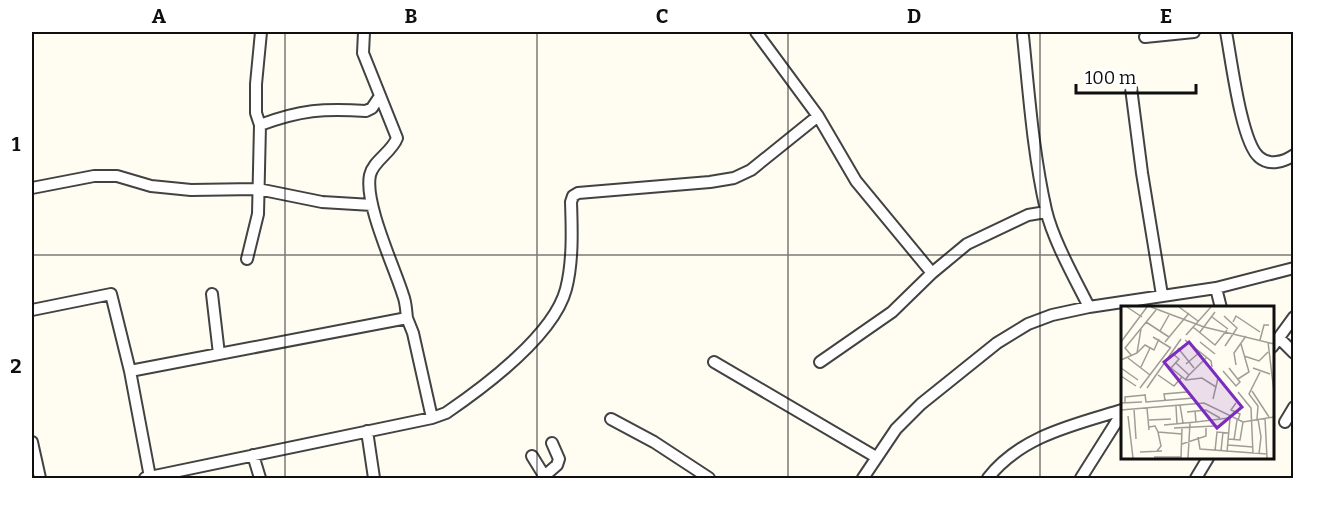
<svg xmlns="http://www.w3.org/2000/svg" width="1325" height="510" font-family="Bitter,serif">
  <rect width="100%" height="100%" fill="#fffcf1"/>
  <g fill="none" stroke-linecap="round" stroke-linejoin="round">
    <defs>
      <path id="minor" d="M364,32l-1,21 34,85c-5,14 -24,23 -27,37 -6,28 24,91 33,120 3,7 3,15 4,23
        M756,32l62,84 38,65 76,92
        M1226,32c5,25 15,110 33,125 10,9 25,5 35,-2
        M1023,36c6,58 10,117 23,174 7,30 29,69 43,97
        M1145,37l49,-5
        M1131,88l11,85 20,122
        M260,125c40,-15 64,-17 106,-14l6,-3 8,-12
        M32,188l62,-12h23l34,10 40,4 67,-1 64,13 50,3
        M247,259l11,-45 2,-89 -4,-12v-29l5,-52
        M1216,288l5,20
        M212,294l7,60
        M32,310l79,-16 19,77 20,106
        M1279,338l15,15
        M1272,347l22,-30
        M714,362l162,95
        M820,362l72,-50 40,-39 35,-29 61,-29 18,-3
        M130,371l277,-53 6,15 19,85
        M611,419l43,23 55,36
        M1285,422l9,-15
        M367,431l7,47
        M32,442l8,36
        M253,455l7,23
        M532,456l13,21
        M145,478l287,-60 14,-5c38,-26 108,-78 120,-124 7,-27 6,-59 5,-87l2,-6 5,-3 132,-11 24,-4 17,-8 67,-54
        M542,478l15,-13 2,-6 -7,-16
        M863,478l33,-49 25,-25 76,-61 31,-19 24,-9 37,-8 127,-19 78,-20
        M988,478c33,-42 85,-53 134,-68
        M1081,478l41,-65
        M1196,478l12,-20"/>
    </defs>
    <!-- minor casing -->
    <use href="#minor" stroke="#424242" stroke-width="14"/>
    <!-- minor -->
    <use href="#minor" stroke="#fff" stroke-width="10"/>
  </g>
  <!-- grid -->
  <path fill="none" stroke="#0f0f0f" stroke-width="1.5" stroke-opacity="0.55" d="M285,32v446M537,32v446M788,32v446M1040,32v446M32,255h1262"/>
  <!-- overview -->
  <g transform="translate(1121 306)">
    <rect width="153" height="153" fill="#fffcf1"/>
    <path fill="none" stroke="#9f9d97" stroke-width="1.5" d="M6,1l15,10M30,1l53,20 70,17M58,1l19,14M103,10l13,12 -12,18M91,11l16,12M25,16l23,15M112,16l3,-6 24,16M72,21l22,18 12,-15M39,25l9,-16M79,26l15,-20M65,29l25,-28M32,31l18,11M64,34l26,21 1,6M139,34l4,-15h5M0,36l26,-35M44,36l24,-29M79,36l15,12M147,36l6,50M57,42l16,20M16,47l8,-8 9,5 5,-11M11,50l-7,-8 31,-38M123,50l15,5 9,-9M7,52l22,17M0,54l16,-7 4,-24M55,57l13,12 -4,5M45,58l20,16 16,-2 14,9M65,58l14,-12M115,59l-2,-12 12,-17M20,61l9,-19M0,62l17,12M50,62l8,-9 -6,-5M132,62l17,6M102,65l13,15 4,-4 -11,-14M37,69l16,11 8,-9M68,69l17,-17M0,70l15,10M117,73l11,-7 -8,-28M19,82l31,-41M26,82l34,-49M131,85l17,26M117,86l13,16 2,46M24,88l1,8 48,-4M92,93l5,-21M44,94l-1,-6 23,-2M0,97l21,-1M4,97v-6l20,-2M115,97l-5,7 9,4 -2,6M59,99l3,18M55,100l1,18M26,102l2,22M13,103l2,30M0,104l83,-7 39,19 31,-5M74,105l1,11 33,-4M66,106l19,-2 14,8M7,110l5,42M144,112l2,40M136,113l1,-13 -9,-12 11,-22M137,113l3,18 -2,17M28,114l22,-1M43,119l32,-3M28,121l6,-1 3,6 3,14 -4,5M53,122l41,-2M37,126l24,2M77,131l2,12 67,5M107,133l12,1 3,-18M113,134l3,-20M61,138l24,-8v-8M107,139l25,2M94,145l2,-19 11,1M100,145l2,-19M19,146l22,-1M106,146l3,-34M33,151h27M60,152l1,-30M67,152l2,-35"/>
    <path fill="#7b2cbf" fill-opacity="0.15" stroke="#7b2cbf" stroke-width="3" d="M68,36l53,65 -25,21 -53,-66z"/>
    <rect width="153" height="153" fill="none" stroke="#0f0f0f" stroke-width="3"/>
  </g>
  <!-- border -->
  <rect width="1325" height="510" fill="none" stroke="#ffffff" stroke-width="66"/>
  <!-- scale -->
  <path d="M1076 84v9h120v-9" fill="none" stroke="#0f0f0f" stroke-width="3"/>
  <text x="1085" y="84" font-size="18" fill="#0f0f0f" stroke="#ffffff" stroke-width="4.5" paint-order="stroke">100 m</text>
  <rect x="33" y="33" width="1259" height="444" fill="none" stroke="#0f0f0f" stroke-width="2"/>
  <g font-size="20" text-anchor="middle" font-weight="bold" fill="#0f0f0f">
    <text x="159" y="23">A</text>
    <text x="411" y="23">B</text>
    <text x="662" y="23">C</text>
    <text x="914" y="23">D</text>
    <text x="1166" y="23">E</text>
    <text x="16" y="151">1</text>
    <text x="16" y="373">2</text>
  </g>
</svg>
